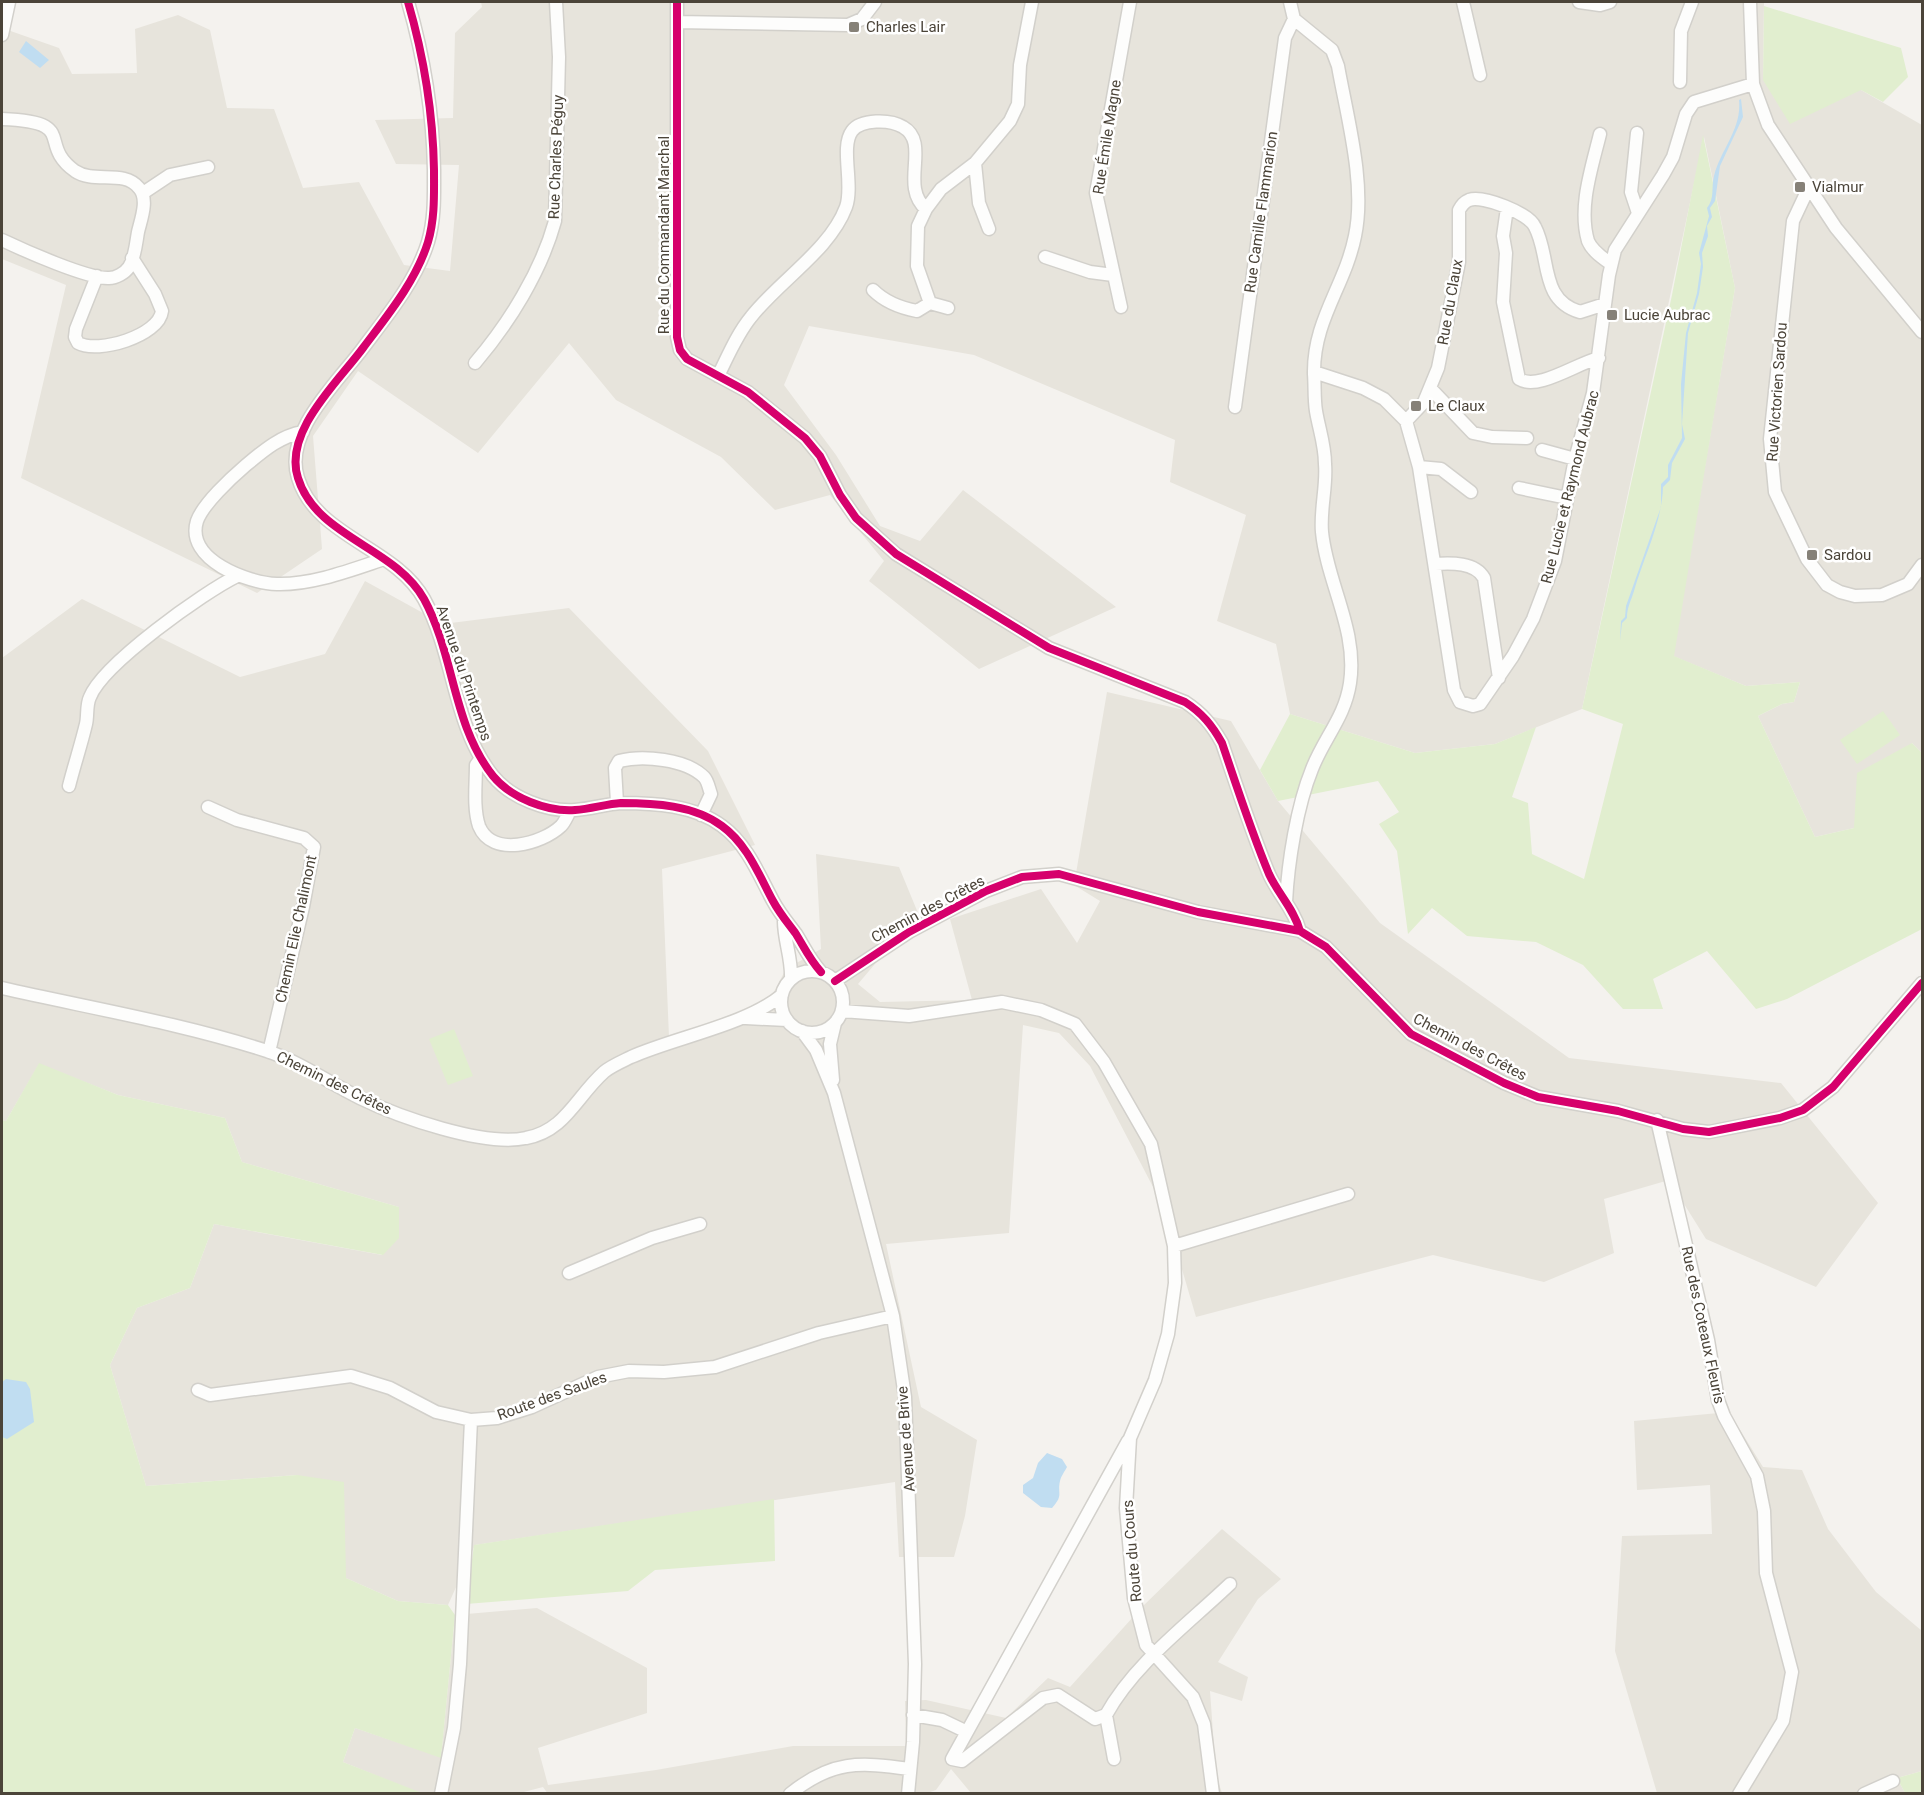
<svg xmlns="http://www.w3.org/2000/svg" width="1924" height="1795" font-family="Roboto,sans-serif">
  <rect width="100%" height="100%" fill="#f4f2ee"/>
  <!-- residential -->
  <path fill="#e7e4dc" d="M481,2h1283l-1,78 98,10 61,35v628l-10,-10 -58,85 -39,9 -57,-121 24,-12 12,-2 6,-20 -54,4 -73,-30 62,-368 -31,-151 -122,572 -87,35 -80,9 -125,-39 -14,-70 -59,-23 29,-106 -76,-33 5,-42 -201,-85 -165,-29 -25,59 52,70 44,71 40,15 43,-51 153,117 -137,62 -110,-88 15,-20 -54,-66 -55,15 -54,-53 -105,-57 -47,-57 -91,110 -120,-82 -45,65 9,113 -65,44 -236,-115 45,-193 -64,-26v-231l57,20 13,26 65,-1 -2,-44 43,-14 32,15 17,78 47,1 29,79 56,-6 45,83 46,6 9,-106 -63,-1 -21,-44 78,-2 2,-85 27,-26z
    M365,581l78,43 126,-16 139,143 47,94 -93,24 7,168 100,-36 17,-32 35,-20 -5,-95 83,13 19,46 -60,71 22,18 92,-2 -22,-81 91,-30 36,54 23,-42 -26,-16 33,-193 124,29 47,80 102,122 189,135 212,25 97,120 -62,84 -110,-48 -37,-59 -65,19 10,54 -70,29 -111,-27 -237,62 -32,-109 -74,-142 -31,-33 -36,-8 -14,208 -123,11 35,163 56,33 -12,76 -11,41h-55l-4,-75 -420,63 -27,60 -50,-4 -52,-23 -49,-103 -151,11 -36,-121 27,-57 53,-20 24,-64 168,31 17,-48 -157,-45 -17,-44 -107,-23 -79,-31 -33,57 -4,-1v-462l80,-59 158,78 85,-23z
    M1729,1412l34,55 39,3 26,59 48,63 46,39v140l-25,7 8,15h-248l-42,-142 7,-115 90,-2 -2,-49 -73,5 -3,-69z
    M1222,1529l59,50 -23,20 -40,63 30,15 -6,24 -32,-10 6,84 6,18h-251l-20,-24 -15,21 -12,4h-376l-5,-7 -23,6 -98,1 -79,-32 12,-34 86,29 14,-142 82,-7 110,60v45l-109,35 10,37 108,-15 137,-24h113l-1,-45 21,-1 80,18 42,-40 22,9 72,-80z"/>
  <!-- green -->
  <path fill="#e1eecf" d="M1764,6l137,42 7,29 -25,25 -22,-12 -71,34 -27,-44z
    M1703,135l32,153 -61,368 72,30 54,-4 -6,20 -12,2 -24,12 57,121 39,-9 3,-55 55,-30 10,10v176l-135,70 -31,10 -49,-58 -54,28 10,30h-40l-40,-44 -47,-23 -69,-6 -35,-28 -24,26 -11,-83 -18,-27 20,-12 -21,-31 -100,20 -18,-31 30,-56 125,39 80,-9 41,-17 -24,70 16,6 4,51 52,25 39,-155 -41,-15 90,-414z
    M1883,711l17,24 -43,29 -17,-24z
    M454,1029l19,47 -25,9 -19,-46z
    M39,1063l79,32 107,23 17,44 157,45v31l-16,17 -169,-31 -24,64 -53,20 -27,57 36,121 151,-11 47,7 2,96 52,23 50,4 7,10 -14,143 -86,-30 -12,34 79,31h-420v-673l4,1z
    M774,1499l1,62 -120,9 -27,21 -162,13 8,-59z
    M1922,1771v22h-17l-8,-15z"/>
  <!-- water -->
  <path fill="#c0ddf1" d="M26,41l23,19 -9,8 -21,-16z
    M1741,99l2,18 -23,49 -5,35 -5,7 2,9 -5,9 1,10 -6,17 1,14 -4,27 -11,39 -6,91 3,15 -13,24 -2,17 -7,7c-1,36 -19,69 -29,104 -3,10 -7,16 -7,27l-5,5 -2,18 1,-20 4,-4 1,-11 35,-99v-23l7,-7v-12l14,-27 -1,-54 5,-51 11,-40 4,-29 -2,-11 10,-37 -2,-8c8,-10 4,-20 7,-32 7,-27 28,-47 25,-76z
    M6,1379l20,3 4,7 4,33 -27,17 -5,-2v-55z
    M1047,1453l15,6 5,8c-2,4 -6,9 -7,14 -3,13 4,14 -8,27l-11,-1 -18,-14v-8l10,-7 5,-15z"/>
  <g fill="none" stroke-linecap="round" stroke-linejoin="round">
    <defs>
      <path id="minor" d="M408,2c16,55 25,110 26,168 0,25 1,48 -6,72 -12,39 -41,74 -65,106 -25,34 -80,84 -65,130 18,59 97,69 126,121 31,57 28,125 69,177 18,22 54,36 82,34 16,-1 31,-6 46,-7 33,0 73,2 101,23 25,18 37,49 51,75 7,13 15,22 23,33 8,13 14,26 25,38
        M677,2v335l3,13 7,9 61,33 57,46 15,18 20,39 16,23 40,36 153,94 136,54c17,11 27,23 37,41 15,44 29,88 47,131 9,20 25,35 31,57
        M1463,2l17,73
        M1579,2l21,3 10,-3
        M1750,2l3,82 15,41 68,103 86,104
        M677,22l171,3 14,-6 13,-17
        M2,35l7,-33
        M1680,82l1,-51 11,-29
        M2,119c78,3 34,24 73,52 19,13 49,-2 64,17 10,11 2,31 -1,44 -2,11 -3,26 -9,35 -4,6 -13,11 -20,11 -21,1 -86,-28 -107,-38
        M1637,133l-6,59 7,21
        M1600,134c-8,33 -22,73 -12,107 4,10 15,17 23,23
        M975,163l4,40 10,26
        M1809,187l-16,34 -23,218 5,53 32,67 20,26 13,7 15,4 27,-1 26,-11 14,-19
        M143,193l27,-18 38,-8
        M1507,208l-4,28 3,17 -3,49 16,77c19,12 58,-16 80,-21
        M1045,257l45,15 23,3
        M97,276l-21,53 -1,8 3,6c20,11 81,-7 84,-32l-7,-17 -23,-36
        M873,290c12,12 28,18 44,21l13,-8 -13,-37 1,-40 8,-17 15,-20 34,-26 35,-42 8,-17 2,-39 12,-63
        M930,303l18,5
        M1121,307l-25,-114 34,-191
        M475,363c34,-40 66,-91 80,-142l4,-164 -3,-55
        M1314,372l49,16 21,11 22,22 13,46 35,223 6,12 13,4 7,-2 33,-48 20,-37 22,-58 20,-102 18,-66 16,-118 6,-25 48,-75 10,-18 13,-43 8,-12 59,-18
        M718,376c10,-20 19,-42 33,-59 28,-36 79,-67 95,-110 8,-22 -6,-60 6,-76 9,-12 38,-12 51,-4 28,16 -4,59 23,82
        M1431,389l42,44 19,4 35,1
        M1235,407l50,-369 9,-19
        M1406,421l18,-19 14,-34 21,-106v-52c3,-5 5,-8 10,-10 14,-5 60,13 66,27 16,30 4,73 45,85l25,-8
        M303,432c-23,4 -40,19 -58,34 -14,12 -42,38 -48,55 -12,39 51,62 80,63 35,1 74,-14 107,-25
        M1542,450l33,9
        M1419,467l22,2 30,23
        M1519,488l48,10
        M1435,564c16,-1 40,-2 49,14l15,100
        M481,758l-5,7c0,19 -3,43 3,61 13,32 63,18 82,0 4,-4 6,-10 9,-15
        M69,786c5,-20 12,-41 17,-62 2,-8 0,-19 4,-27 13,-33 114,-105 147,-121
        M617,803l-2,-35 4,-7c24,-6 67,-2 85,16 4,4 5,12 7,17l-10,21
        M208,807l29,13 67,18 10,9 -11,60 -34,145
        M1286,902c2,-40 11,-96 26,-133 12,-31 33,-52 38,-86 8,-53 -23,-100 -28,-151 -2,-23 5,-46 3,-68 0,-19 -6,-35 -9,-53 -2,-12 -1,-25 -2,-37 -1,-54 31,-88 41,-138 11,-52 -8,-119 -17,-170l-6,-16 -38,-31 -4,-17
        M784,921c0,20 8,37 7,58
        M781 1002a31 31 0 1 1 62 0a31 31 0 1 1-62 0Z
        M835,981l74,-49 77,-41 36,-14 37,-3 139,38 102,19 26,16 85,87 93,49 34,14 80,14 65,18 26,3 71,-14 23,-8 30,-23 89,-104
        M2,988c88,20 178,35 265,63 33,11 62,32 93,47 39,19 124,49 166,40 39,-7 50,-41 78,-66 7,-6 19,-11 27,-15 45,-20 115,-32 151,-62
        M842,1011l67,5 93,-14 39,8 34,14 29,38 47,82 23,102 1,37 -7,51 -13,46 -25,58 -4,70 8,90 12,47 47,52 11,27 9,70
        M746,1018l41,2
        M802,1031l14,19 18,43 59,223 12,81 10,267 -2,78 -5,52
        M833,1080l-3,-36 5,-21
        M1657,1120l51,220 10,60 6,16 33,60 7,35 2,62 26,99 -9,49 -44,73
        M1174,1246l174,-52
        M569,1273l83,-35 48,-14
        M198,1390l12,5 141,-19 39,12 46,24 35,8
        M1128,1441l-176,318 10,2 81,-63 15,-3 37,24 11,-4c28,-51 82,-91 124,-131
        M913,1715l29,5 23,11
        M1106,1715l8,44
        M441,1794l13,-66 6,-64 11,-244 26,-2 35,-11 66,-30 31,-6 35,1 51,-5 104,-34 74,-17
        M790,1794c42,-34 69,-32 120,-25
        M1864,1794l29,-13"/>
    </defs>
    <!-- minor casing -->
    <use href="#minor" stroke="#d2d0cb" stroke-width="15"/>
    <!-- minor -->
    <use href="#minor" stroke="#fdfdfc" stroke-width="12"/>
    <defs>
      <path id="cycleway" d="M408,2c16,55 25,110 26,168 0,25 1,48 -6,72 -12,39 -41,74 -65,106 -25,34 -80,84 -65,130 18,59 97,69 126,121 31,57 28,125 69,177 18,22 54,36 82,34 16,-1 31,-6 46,-7 33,0 73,2 101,23 25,18 37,49 51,75 7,13 15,22 23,33 8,13 14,26 25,38
        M677,2v335l3,13 7,9 61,33 57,46 15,18 20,39 16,23 40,36 153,94 136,54c17,11 27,23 37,41 15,44 29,88 47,131 9,20 25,35 31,57
        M835,981l74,-49 77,-41 36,-14 37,-3 139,38 102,19 26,16 85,87 93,49 34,14 80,14 65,18 26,3 71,-14 23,-8 30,-23 89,-104"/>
    </defs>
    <!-- cycleway casing -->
    <use href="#cycleway" stroke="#fff" stroke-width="11"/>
    <!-- cycleway -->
    <use href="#cycleway" stroke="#d6006c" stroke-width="8"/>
  </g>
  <!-- markers -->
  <g fill="#868178" stroke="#fff" stroke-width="2">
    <rect x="848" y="21" width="12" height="12" rx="3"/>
    <rect x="1794" y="181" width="12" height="12" rx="3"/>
    <rect x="1606" y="309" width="12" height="12" rx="3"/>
    <rect x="1410" y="400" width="12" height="12" rx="3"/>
    <rect x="1806" y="549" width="12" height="12" rx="3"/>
  </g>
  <g text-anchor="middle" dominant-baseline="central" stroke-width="5" stroke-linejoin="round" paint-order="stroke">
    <!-- poi labels -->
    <g font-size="15" fill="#4b4439" stroke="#fff" text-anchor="start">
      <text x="866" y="27">Charles Lair</text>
      <text x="1812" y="187">Vialmur</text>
      <text x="1624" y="315">Lucie Aubrac</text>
      <text x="1428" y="406">Le Claux</text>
      <text x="1824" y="555">Sardou</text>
    </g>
    <!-- street labels -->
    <g font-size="15" fill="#4b4439" stroke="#fff">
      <text transform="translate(1107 137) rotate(-81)">Rue Émile Magne</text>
      <text transform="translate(556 157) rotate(-88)">Rue Charles Péguy</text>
      <text transform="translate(1261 212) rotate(-82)">Rue Camille Flammarion</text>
      <text transform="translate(664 235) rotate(-90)">Rue du Commandant Marchal</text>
      <text transform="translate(1450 302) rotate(-80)">Rue du Claux</text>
      <text transform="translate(1777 392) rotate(-86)">Rue Victorien Sardou</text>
      <text transform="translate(1570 487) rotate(-76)">Rue Lucie et Raymond Aubrac</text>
      <text transform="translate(464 673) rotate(71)">Avenue du Printemps</text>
      <text transform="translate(928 909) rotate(-28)">Chemin des Crêtes</text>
      <text transform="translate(296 929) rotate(-78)">Chemin Elie Chalimont</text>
      <text transform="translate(1470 1047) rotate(28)">Chemin des Crêtes</text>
      <text transform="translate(334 1083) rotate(26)">Chemin des Crêtes</text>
      <text transform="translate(1703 1325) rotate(78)">Rue des Coteaux Fleuris</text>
      <text transform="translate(552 1396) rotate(-20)">Route des Saules</text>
      <text transform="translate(906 1439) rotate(-94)">Avenue de Brive</text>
      <text transform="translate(1132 1551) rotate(-95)">Route du Cours</text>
    </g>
  </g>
  <!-- border -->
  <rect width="1924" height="1795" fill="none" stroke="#4b4439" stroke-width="6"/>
</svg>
